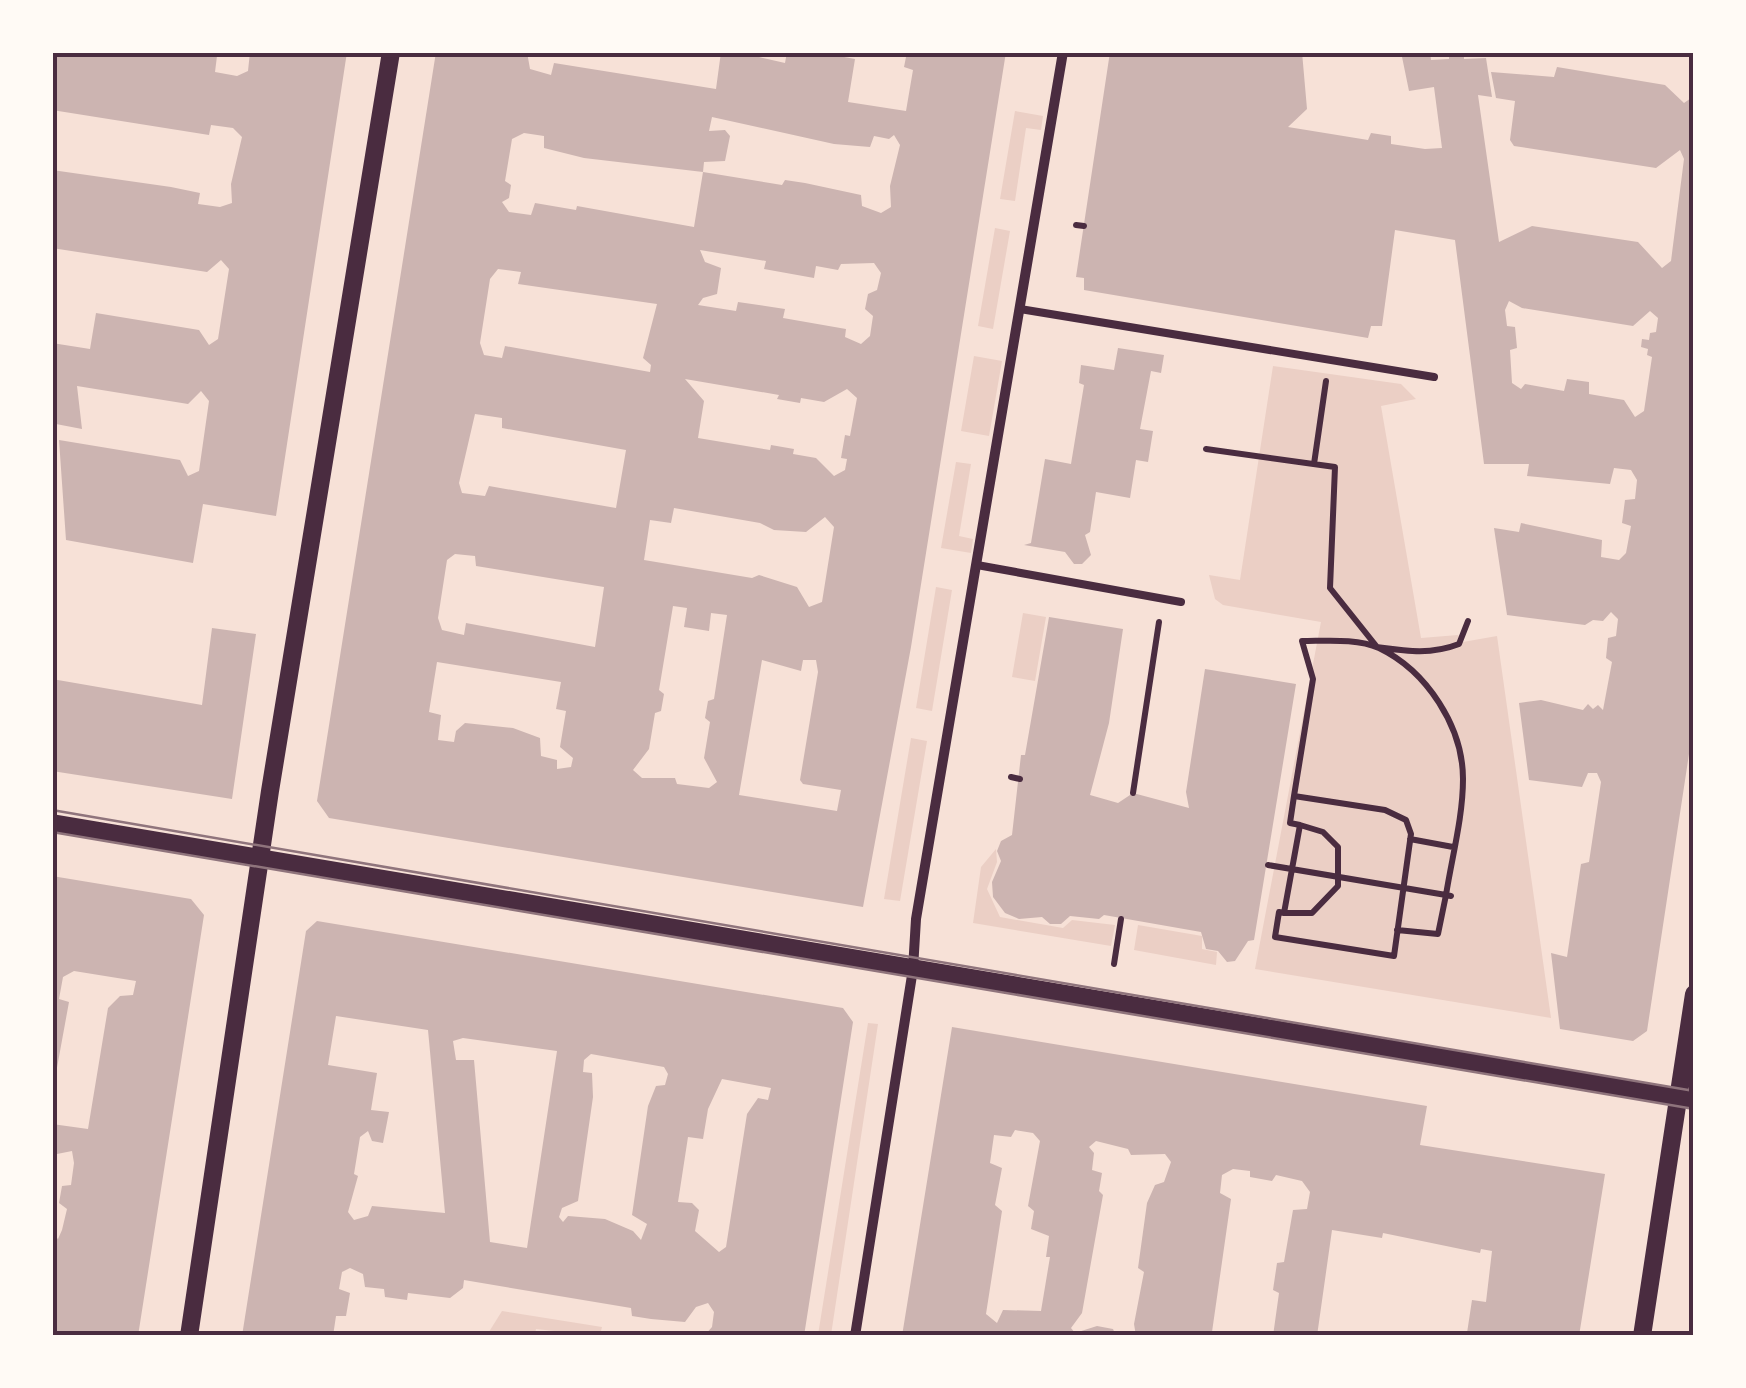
<svg xmlns="http://www.w3.org/2000/svg" width="1746" height="1388" font-family="'DM Sans',sans-serif">
  <rect width="100%" height="100%" fill="#f7e1d7"/>
  <!-- green -->
  <path fill="#ebcfc5" d="M1015,111l28,5 -2,14 -15,-2 -11,73 -15,-2z
    M995,228l15,3 -17,98 -15,-3z
    M974,356l28,5 -13,75 -28,-5z
    M1273,366l128,18 15,15 -35,7 40,232 37,-3 5,7 34,-6 54,382 -296,-49 66,-347 -98,-17 -8,-6 -6,-24 31,5z
    M956,462l15,2 -12,72 14,3 -2,14 -30,-5z
    M936,587l16,3 -20,121 -16,-3z
    M1023,613l23,4 -11,64 -23,-4z
    M911,738l16,3 -27,160 -16,-2z
    M996,849l1,13 -10,27 13,28 63,11 9,-8 43,5 -4,21 -138,-23 8,-56z
    M1138,925l64,11v13l15,3 -1,13 -82,-15z
    M868,1023l10,1 -47,311h-13z
    M502,1311l100,16 -2,8h-46v-4l-18,-2 -1,6h-48z"/>
  <!-- building -->
  <path fill="#ccb4b1" fill-rule="evenodd" d="M52,52h141l24,4 -2,16 22,4 11,-5 2,-19h97l-71,464 -73,-12 -10,59 -127,-23 -7,-100 121,20 8,16 11,-5 10,-70 -8,-10 -13,13 -111,-18 5,43 -26,-5 -4,-81 38,6 6,-36 103,17 10,15 9,-6 11,-70 -8,-9 -14,12 -155,-24v-78l119,17 29,6 -2,11 22,3 12,-4 -1,-19 11,-47 -9,-9 -22,-3 -2,10 -157,-25z
    M436,52h91l3,17 21,6 3,-12 162,26 5,-37h35l3,5 26,6 2,-11h30l38,7 -7,43 58,9 7,-41 -9,-3 3,-15h99l-95,595 -48,260 -534,-89 -12,-17zM712,117l122,27 36,3 4,-11 15,3 5,-4 6,10 -10,41 1,21 -10,6 -19,-7 -1,-11 -56,-12 -20,-3 -3,5 -79,-13 1,-10 21,-1 5,-25 -5,-6 -16,1zM524,133l20,3v12l40,10 119,14 -9,55 -117,-21 -1,4 -41,-7 -4,12 -22,-3 -7,-10 7,-4 2,-13 -6,-4 7,-42zM700,250l66,11 -2,8 50,9 2,-12 22,4 3,-6 33,-1 7,10 -4,17 -9,4 -3,15 8,7 -3,20 -9,8 -16,-7 1,-8 -63,-11 2,-9 -47,-7 -2,9 -38,-6 5,-7 14,-4 4,-26 -16,-6zM498,269l23,3 -3,12 139,20 -14,54 8,7 -1,7 -145,-26 -3,12 -18,-3 -4,-12 10,-64zM685,379l94,16 -2,4 23,4 1,-5 23,4 23,-13 10,9 -7,38 -5,-1 -4,23 6,1 -2,11 -11,6 -18,-18 -23,-4 1,-5 -23,-4 -1,5 -72,-12 6,-37zM475,414l27,4v10l124,22 -10,58 -127,-22 -4,10 -23,-3 -3,-10zM674,508l86,15 14,7 32,2 19,-15 9,10 -12,75 -13,5 -12,-20 -38,-12 -7,3 -108,-18 6,-40 21,3zM455,554l20,2 1,10 128,21 -9,60 -129,-24 -2,12 -22,-5 -4,-12 9,-58zM673,606l14,2 -3,19 25,4 2,-18 16,2 -13,84 -6,2 -3,17 5,4 -6,36 13,24 -8,6 -32,-4 -2,-6h-33l-9,-8 16,-21 6,-36 6,-2 3,-17 -5,-4zM762,660l39,11 2,-11h13l2,12 -18,108 3,4 38,6 -4,21 -98,-16zM437,662l124,20 -5,27 10,2 -6,36 13,11 -2,9 -14,2v-9l-16,-4 -1,-18 -27,-10 -48,-5 -9,8 -2,11 -16,-2 3,-25 -12,-3z
    M1110,52h192l5,57 -19,18 80,13 3,-7 20,3v8l34,5 17,-1 -8,-61 -25,4 -8,-39h29l1,8 18,-1v-7h15v7l22,-1 6,39 -14,-2 21,147 33,-16 106,16 24,26 9,-7 13,-102 -4,-9 -24,18 -142,-22 -4,-6 5,-39 -19,-3 -5,-26 63,5 3,-10 108,18 19,18 10,-7v625l-47,310 -14,10 -73,-12 -9,-76 16,4 14,-93 8,-2 12,-80 -4,-9h-9l-6,14 -53,-7 -10,-77 22,-3 42,10 5,-6 5,5 5,-4 5,5 9,-48 -6,-4 2,-20 8,-2 2,-17 -7,-7 -8,9 -10,-1 -8,5 -78,-10 -13,-87 25,4 2,-9 81,17 -1,17 18,3 7,-7 5,-27 -9,-3 3,-23 10,-1 2,-19 -6,-10 -17,-2 -4,16 -83,-8 2,-12h-45l-29,-224 -60,-10 -13,96h-11l-3,12 -284,-48v-12l-8,-1zM1509,301l13,7 111,18 17,-15 8,7 -2,14 -6,1 -1,7 -7,-1 -1,8 7,2 -1,6 5,2 -8,54 -9,6 -11,-17 -35,-6v-12l-22,-3 -3,12 -39,-7 -4,5 -9,-6 -2,-33 7,-2 -2,-21 -8,-1 -2,-16z
    M1118,348l46,7 -3,18 -10,-2 -11,58 13,2 -5,31 -12,-2 -6,38 -34,-6 -6,40 -5,3 6,20 -9,9h-8l-9,-12 -41,-7 7,-2 14,-84 26,5 13,-79 -5,-2 2,-18 33,5z
    M1049,617l74,12 -14,94 -19,72 28,8 15,-10 56,15 -3,-16 19,-123 91,15 -42,256 -6,1 -13,20 -8,1 -9,-11 -12,-2 -5,-17 -97,-17 -5,4 -29,-3 -9,8h-11l-8,-7 -23,2 -14,-6 -12,-16 -1,-15 9,-21 -4,-10 4,-10 11,-6 9,-80h4z
    M212,628l44,6 -24,165 -180,-28v-92l150,26z
    M52,876l139,23 13,16 -66,421h-86v-103l6,6 4,-9 5,-21 -8,-6 3,-17 9,-1 3,-22 -2,-12 -20,4v-31l36,5 20,-121 12,-12 13,-1 3,-14 -62,-10 -11,6 -4,22 10,3 -17,93z
    M317,921l526,87 10,14 -49,314h-100l8,-9 2,-15 -6,-9 -12,4 -11,15 -34,-3 -19,-3 -1,-8 -167,-28 -1,8 -13,10 -42,-5 -1,7 -22,-3 -1,-8 -19,-2 -2,-13 -13,-6 -8,4 -3,17 11,4 -4,23h-10l-3,20h-91l64,-405zM336,1016l92,14 17,183 -73,-7 -4,10 -14,4 -6,-8 10,-36 -4,-2 6,-37 8,-6 4,10 11,2 6,-31 -18,-2 6,-37 -49,-8zM463,1038l94,13 -30,197 -37,-6 -16,-182h-18l-3,-19zM591,1054l73,13 4,7 -3,11 -9,1 -8,20 -16,109 15,9 -6,16 -8,-9 -28,-12 -37,-3 -5,6 -4,-5 3,-9 16,-7 15,-104 -1,-24 -9,-1 1,-12zM722,1079l49,9 -3,12 -10,-2 -11,16 -21,133 -7,5 -24,-21 4,-21 -7,-7 -14,-1 10,-65 15,2 5,-30z
    M952,1027l475,79 -7,39 185,29 -26,162 -112,-3 5,-33 14,2 6,-51 -11,-2 -1,4 -97,-20 -1,5 -50,-8 -15,106h-44l6,-43 -6,-3 4,-27 7,-1 9,-52 14,-1 3,-17 -8,-11 -26,-6 -4,6 -22,-4v-6l-17,-2 -11,6 -2,18 11,6 -19,133 -5,4h-71l-2,-12 10,-52 -6,-4 9,-65 8,-18 9,-3 7,-20 -6,-8 -34,1 -3,-6 -32,-8 -7,6 5,6 -2,17 10,3 -3,18 4,4 -21,118 -11,15 4,5 22,-7 16,3 3,7h-214zM1015,1130l18,3 7,8 -12,65 6,5 -3,18 18,7 -3,21h4l-9,54 -38,-1 -6,13 -11,-9 16,-103 -7,-6 7,-37 -12,-5 4,-28 17,2z"/>
  <g fill="none" stroke-linecap="round" stroke-linejoin="round">
    <!-- path -->
    <path stroke="#4a2c40" stroke-width="6" d="M1076,225l8,1
      M1206,449l129,18 -5,121 47,59c29,4 54,8 82,-3l9,-23
      M1314,464l12,-83
      M1011,777l9,2
      M1133,793l26,-171
      M1410,839l43,8
      M1268,865l178,30c6,-38 17,-78 17,-116 0,-52 -36,-108 -84,-131 -22,-10 -53,-7 -77,-7l11,38 -19,117
      M1284,913h28l26,-27v-39l-15,-15 -23,-7 -16,88 -5,-1 -4,25 119,19 17,-122 -5,-14 -21,-10 -91,-14 -4,27 10,2
      M1397,930l41,4 8,-39 5,1
      M1114,964l7,-45"/>
    <!-- service -->
    <path stroke="#4a2c40" stroke-width="8" d="M1020,309l414,68
      M977,565l204,37"/>
    <!-- minor -->
    <path stroke="#4a2c40" stroke-width="10" d="M855,1336l58,-367 3,-50 147,-867"/>
    <!-- tertiary -->
    <path stroke="#4a2c40" stroke-width="18" d="M52,823l1642,277
      M189,1336l81,-545 121,-739
      M1642,1336l52,-342"/>
    <!-- tram -->
    <path stroke="#8f747c" stroke-width="2.5" d="M52,810l1642,281
      M52,832l1642,277"/>
  </g>
  <!-- border -->
  <rect width="1746" height="1388" fill="none" stroke="#fffaf5" stroke-width="110"/>
  <rect x="55" y="55" width="1636" height="1278" fill="none" stroke="#4a2c40" stroke-width="4"/>
</svg>
